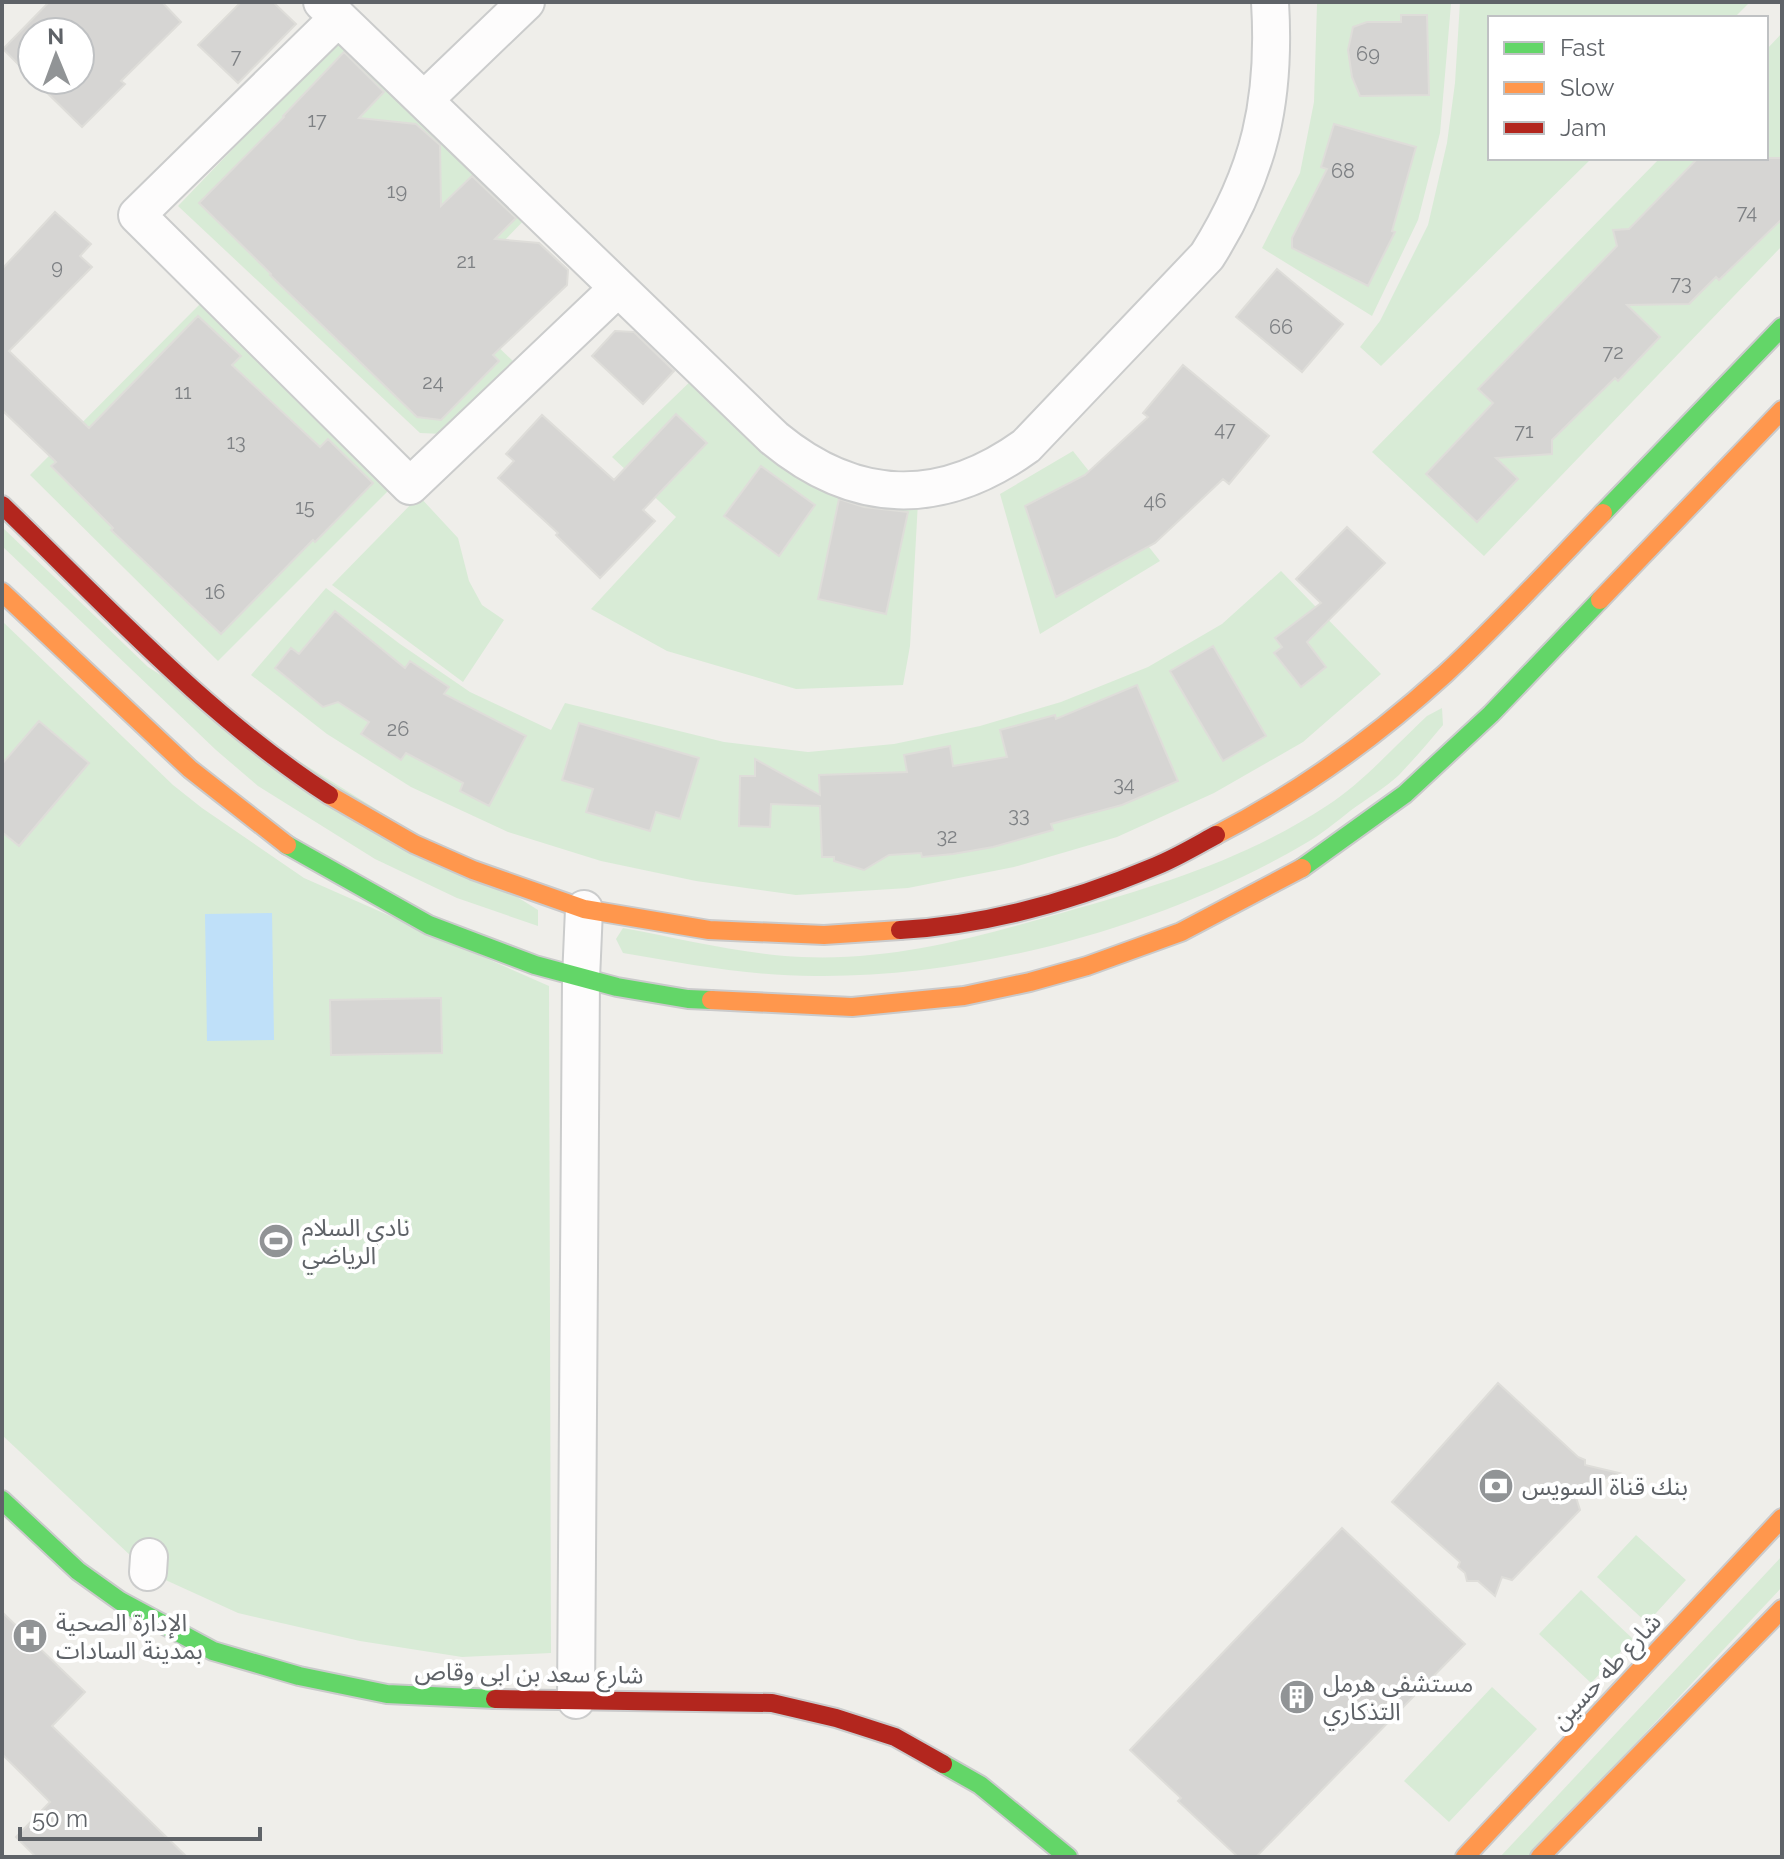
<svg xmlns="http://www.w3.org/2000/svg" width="1784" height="1859" font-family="Raleway,'Noto Sans Arabic',sans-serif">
  <rect width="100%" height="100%" fill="#efeeea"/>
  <!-- green -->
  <path fill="#d8ebd6" d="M1460,2h290l-16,16h-244v140h102l-211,208 -21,-19 20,-26 48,-96 19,-82 8,-60z
    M1317,4h134l-11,129 -22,87 -46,96 -110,-68 38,-75 14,-71z
    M344,33l188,179 -84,87 66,63 -71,72 -23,-1 -242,-227z
    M1782,33v213l-298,310 -112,-104 288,-294h106v-108z
    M200,304l189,186 -171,171 -188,-186z
    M697,375l63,58 158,69 -8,144 -7,39 -107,4 -129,-38 -76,-42 85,-92 -64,-60z
    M1073,451l87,110 -120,73 -40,-140z
    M419,496l39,42 11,43 13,24 22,15 -41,62 -131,-97z
    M2,527l146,140 390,243v16l-81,-28 -82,-39 -117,-73 -42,-36 -214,-204z
    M1281,571l100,103 -78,68 -89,51 -97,44 -103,30 -106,21 -112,7 -100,-14 -95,-20 -93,-29 -97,-45 -84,-53 -76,-59 75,-87 74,56 70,48 81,38 14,-27 159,39 84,10 86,-8 86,-18 81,-24 87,-35 74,-43z
    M2,621l171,164 29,23 102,70 245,108 2,667 -89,4 -102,-16 -122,-28 -90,-41 -146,-137z
    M1442,708l1,17c-14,17 -29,34 -44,50 -14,13 -33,24 -49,36 -14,11 -28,23 -44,32 -139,82 -329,135 -491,133 -65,0 -128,-12 -192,-23l-7,-14 7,-11c59,11 119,26 179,29 92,4 176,-20 263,-45 95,-27 179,-52 263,-107 33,-21 69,-61 99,-89z
    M1636,1535l50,45 -39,43 -50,-46z
    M1782,1556v31l-253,270h-29z
    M1581,1590l52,49 -42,44 -52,-49z
    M1492,1687l45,42 -88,93 -45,-41z"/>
  <!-- water -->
  <path fill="#bfe0f9" d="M272,913l2,127 -67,1 -2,-127z"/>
  <!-- building -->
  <path fill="#d6d5d3" stroke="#deddd9" stroke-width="2" d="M49,2h113l19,20 -60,59 4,3 -43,43 -48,-47h46v-48h-48v46l-29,-29z
    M241,2h32l23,22 -58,59 -40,-38z
    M1401,15h26l2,80 -69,1 -8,-19 -4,-27 5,-23 14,-5h34z
    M344,52l40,40 -25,26 57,6 24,21 1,61 31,-30 44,42 -21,21 44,4 29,27 -1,15 -74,70 6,6 -58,59 -24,-3 -147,-142 1,-1 -72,-71 85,-86 -1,-1z
    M1334,124l82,23 -24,84 3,1 -27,54 -76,-38v-10l35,-69 -6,-2z
    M1698,158h84v61l-63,61 -3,-3 -27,27 -62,1 33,32 -42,44 -3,-3 -63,62v14l-56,4 22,21 -41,43 -51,-48 67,-71 -15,-14 139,-143 -4,-16 16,-1z
    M55,212l36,32 -11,12 12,11 -83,84 80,77 109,-112 43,40 -9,9 88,82 8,-8 45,44 -58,59 -2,-2 -92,94 -110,-104 2,-2 -62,-62 5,-4 -54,-52v-141z
    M1277,269l66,55 -41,48 -66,-55z
    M615,331l19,1 40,39 -31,33 -51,-48z
    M1183,365l86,71 -40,48 -6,-5 -68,64 -99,54 -31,-91 60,-31 63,-58 -5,-4z
    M676,414l31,29 -64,67 12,11 -55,57 -44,-43 2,-2 -60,-55 16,-17 -8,-7 36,-39 72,65z
    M761,466l54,39 -36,51 -55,-40z
    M839,499l25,8 44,5 -22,102 -68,-15z
    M1347,527l38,36 -78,79 19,25 -25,20 -27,-34 8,-6 -7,-9 46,-35 -25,-24z
    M335,611l70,57 5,-7 39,26 -5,7 82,42 -37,70 -29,-15 3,-8 -57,-30 -5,7 -40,-26 8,-12 -31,-20 -15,5 -48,-39 16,-20 8,6z
    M1213,646l53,90 -43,25 -53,-90z
    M1137,685l41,96 -56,24 -71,19 2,6 -60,17 -40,7 -31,3 -1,-4 -32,2 -25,15 -30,-9v-4h-12l-2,-51 -49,-2 -1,23 -31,-1 1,-50h15v-17l65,36 -1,-20 88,-3 -3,-17 46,-9 3,20 54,-9 -7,-27 55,-15 1,4z
    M39,721l50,42 -70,83 -17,-14v-68z
    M579,723l120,35 -19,61 -24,-7 -6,19 -64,-19 7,-23 -31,-9z
    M441,998l1,55 -111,2 -1,-55z
    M1498,1383l80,74 7,3v5l34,8 -45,18 6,19 -68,70 -10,-3 -7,19 -17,-15h-11l-2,-8 -7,-6 2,-5 -68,-60z
    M1342,1528l123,116 -209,213h-18l-60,-56 3,-3 -51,-48z
    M2,1612l83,80 -33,34 135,131h-151l-20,-20 34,-35 -48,-48z"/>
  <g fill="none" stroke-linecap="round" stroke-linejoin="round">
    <defs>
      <path id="street" d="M322,2l452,436c81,67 166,70 252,8l181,-190c53,-84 69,-156 63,-254
        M338,18l-201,197 273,271 208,-198
        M424,100l102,-98
        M148,1572l1,-15
        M576,1700l5,-721 3,-70"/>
      <path id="fast" d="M1603,513l179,-186
        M287,845l142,80 106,40 82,22 71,12 23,1
        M1302,868l103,-74 86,-80 109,-114
        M2,1500l76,71 42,30 93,50 86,25 88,18 108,5
        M943,1764l37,21 88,72"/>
      <path id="slow" d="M2,592l188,177 97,76
        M1600,600l182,-190
        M329,795l85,49 59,26 111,39 125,21 115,5 76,-5
        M1216,835c82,-42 161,-99 229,-161 55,-51 106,-107 158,-161
        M711,1000l141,7 112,-11 66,-14 57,-16 94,-34 121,-64
        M1465,1857l317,-339
        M1540,1857l242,-248"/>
      <path id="jam" d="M2,505c105,101 205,211 327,290
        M900,930c87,-5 176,-30 256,-64 20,-8 40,-20 60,-31
        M495,1699l277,4 64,15 59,19 48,27"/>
    </defs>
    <!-- street casing -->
    <use href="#street" stroke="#cbcccc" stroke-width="40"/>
    <!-- fast casing -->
    <use href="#fast" stroke="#cacacb" stroke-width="22"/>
    <!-- slow casing -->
    <use href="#slow" stroke="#cacacb" stroke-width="22"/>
    <!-- jam casing -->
    <use href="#jam" stroke="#cacacb" stroke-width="22"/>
    <!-- street -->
    <use href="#street" stroke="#fdfcfc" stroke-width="36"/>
    <!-- fast -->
    <use href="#fast" stroke="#63d668" stroke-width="18"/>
    <!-- slow -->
    <use href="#slow" stroke="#ff974d" stroke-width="18"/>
    <!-- jam -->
    <use href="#jam" stroke="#b3261e" stroke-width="18"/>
  </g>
  <!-- icons -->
  <defs>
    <symbol id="stadium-disc" viewBox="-11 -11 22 22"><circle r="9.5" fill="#919496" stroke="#fff"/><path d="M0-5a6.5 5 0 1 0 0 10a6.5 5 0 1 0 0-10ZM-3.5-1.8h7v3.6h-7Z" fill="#fff"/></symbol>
    <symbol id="bank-disc" viewBox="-11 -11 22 22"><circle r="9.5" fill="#919496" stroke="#fff"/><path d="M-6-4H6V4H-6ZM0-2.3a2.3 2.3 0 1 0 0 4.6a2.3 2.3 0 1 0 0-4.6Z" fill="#fff"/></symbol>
    <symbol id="hospital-disc" viewBox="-11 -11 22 22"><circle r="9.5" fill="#919496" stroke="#fff"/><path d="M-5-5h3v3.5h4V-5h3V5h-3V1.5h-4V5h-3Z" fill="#fff"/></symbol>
    <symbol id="building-disc" viewBox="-11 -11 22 22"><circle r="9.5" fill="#919496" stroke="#fff"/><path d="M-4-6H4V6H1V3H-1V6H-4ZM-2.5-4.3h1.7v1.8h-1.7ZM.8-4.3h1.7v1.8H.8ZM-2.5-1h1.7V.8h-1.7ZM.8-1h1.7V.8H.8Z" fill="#fff"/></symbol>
  </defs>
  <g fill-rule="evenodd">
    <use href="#stadium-disc" x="256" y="1221" width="40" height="40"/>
    <use href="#bank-disc" x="1476" y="1466" width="40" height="40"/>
    <use href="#hospital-disc" x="10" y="1616" width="40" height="40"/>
    <use href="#building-disc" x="1277" y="1677" width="40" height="40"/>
  </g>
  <g text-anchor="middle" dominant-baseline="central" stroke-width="8" stroke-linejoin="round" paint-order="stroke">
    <!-- number labels -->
    <g font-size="20" fill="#7e8184">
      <text x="1368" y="54">69</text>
      <text x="236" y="56">7</text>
      <text x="317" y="120">17</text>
      <text x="1343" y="171">68</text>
      <text x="397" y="191">19</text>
      <text x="1747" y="212">74</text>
      <text x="466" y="261">21</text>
      <text x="57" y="267">9</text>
      <text x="1681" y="283">73</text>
      <text x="1281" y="327">66</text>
      <text x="1613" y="352">72</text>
      <text x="433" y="382">24</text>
      <text x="183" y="392">11</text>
      <text x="1225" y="429">47</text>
      <text x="1524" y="431">71</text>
      <text x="236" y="442">13</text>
      <text x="1155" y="501">46</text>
      <text x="305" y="507">15</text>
      <text x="215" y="592">16</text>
      <text x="398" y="729">26</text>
      <text x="1124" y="784">34</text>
      <text x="1019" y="815">33</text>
      <text x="947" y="836">32</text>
    </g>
    <!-- poi labels -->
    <g font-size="24" fill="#5f6368" stroke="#fff" text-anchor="start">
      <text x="302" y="1227">نادي السلام<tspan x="302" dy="28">الرياضي</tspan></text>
      <text x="1522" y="1486">بنك قناة السويس</text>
      <text x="56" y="1622">الإدارة الصحية<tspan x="56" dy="28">بمدينة السادات</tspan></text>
      <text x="1323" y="1683">مستشفى هرمل<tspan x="1323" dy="28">التذكاري</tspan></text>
    </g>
    <!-- street labels -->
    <g font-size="24" fill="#5f6368" stroke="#fff">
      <text transform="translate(1606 1671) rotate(-47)">شارع طه حسين</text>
      <text transform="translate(529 1673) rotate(1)">شارع سعد بن ابى وقاص</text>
    </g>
  </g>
  <!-- border -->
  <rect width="1784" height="1859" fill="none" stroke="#5f6368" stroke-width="8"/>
  <!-- legend -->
  <rect x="1488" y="16" width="280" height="144" fill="#ffffff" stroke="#bfc1c3" stroke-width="2"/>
  <rect x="1504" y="42" width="40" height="12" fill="#63d668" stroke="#bfc1c3" stroke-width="2"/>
  <text x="1560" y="56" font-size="24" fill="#5f6368">Fast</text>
  <rect x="1504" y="82" width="40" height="12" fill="#ff974d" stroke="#bfc1c3" stroke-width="2"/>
  <text x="1560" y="96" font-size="24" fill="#5f6368">Slow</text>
  <rect x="1504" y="122" width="40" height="12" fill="#b3261e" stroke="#bfc1c3" stroke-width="2"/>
  <text x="1560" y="136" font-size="24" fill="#5f6368">Jam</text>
  <!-- north arrow -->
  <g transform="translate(56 56) rotate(359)"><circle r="38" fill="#ffffff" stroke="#bfc1c3" stroke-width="2"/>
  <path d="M0-6L14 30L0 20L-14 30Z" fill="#919496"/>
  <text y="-12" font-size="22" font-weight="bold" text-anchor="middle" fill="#5f6368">N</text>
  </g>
  <!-- scale -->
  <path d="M20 1827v12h240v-12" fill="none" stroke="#5f6368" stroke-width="4"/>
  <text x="32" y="1827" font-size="24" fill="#5f6368" stroke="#ffffff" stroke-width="6" paint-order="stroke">50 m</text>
</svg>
